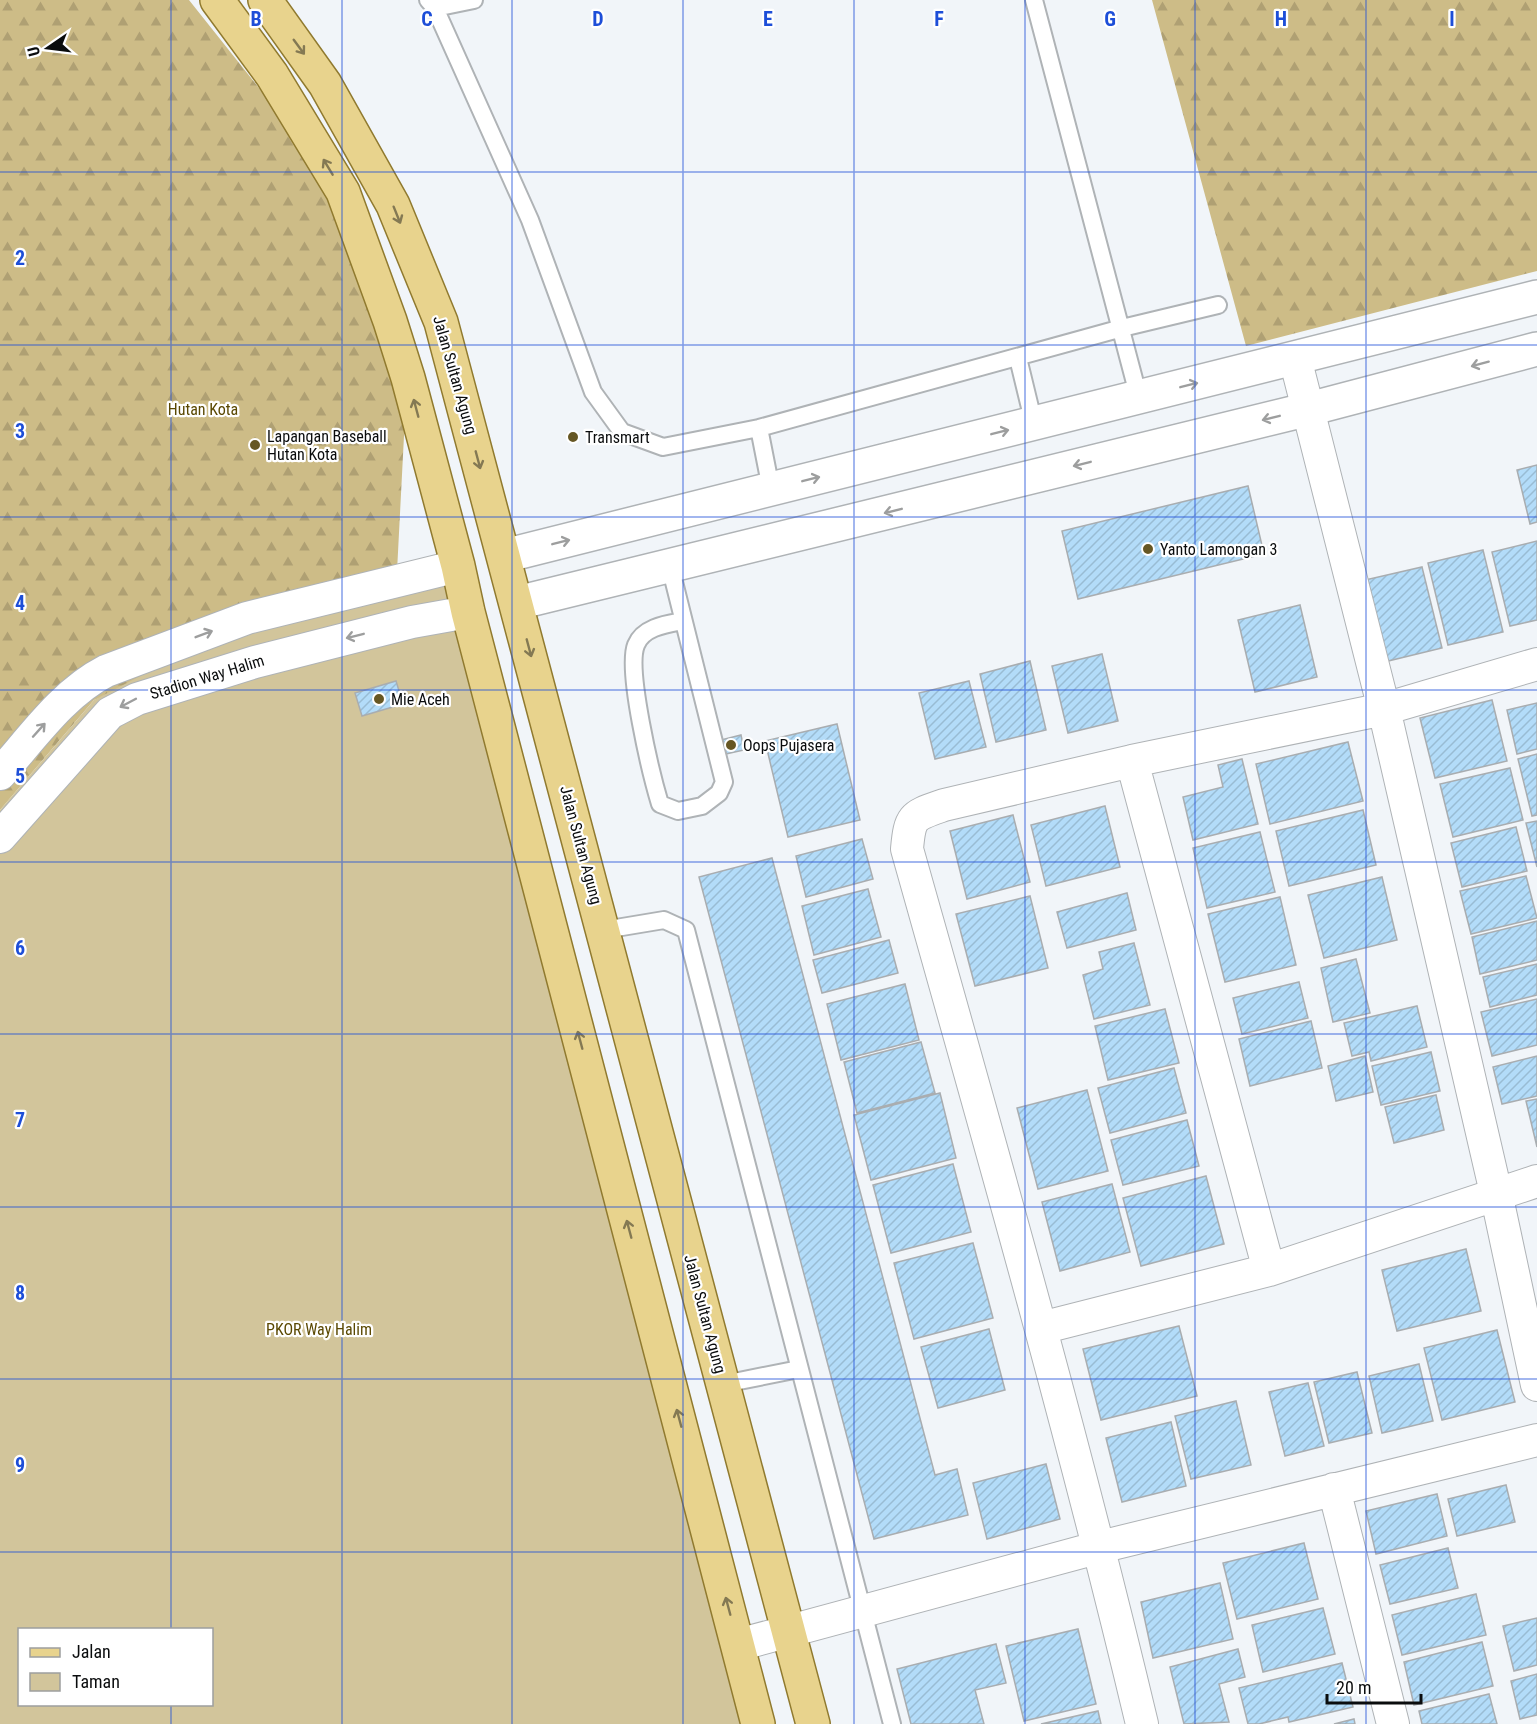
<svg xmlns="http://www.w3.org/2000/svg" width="1537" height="1724" font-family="'Roboto Condensed',sans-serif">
  <defs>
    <pattern id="forest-firs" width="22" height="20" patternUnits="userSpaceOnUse" patternTransform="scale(1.5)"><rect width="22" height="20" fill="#cdbc87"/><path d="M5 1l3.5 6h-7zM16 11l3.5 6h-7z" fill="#afa073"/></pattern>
    <pattern id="building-hatch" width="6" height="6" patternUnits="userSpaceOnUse" patternTransform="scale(1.5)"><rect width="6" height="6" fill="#b3dcf9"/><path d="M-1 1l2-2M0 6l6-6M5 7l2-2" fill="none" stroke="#99bcd4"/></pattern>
  </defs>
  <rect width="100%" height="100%" fill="#f1f5f9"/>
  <!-- forest -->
  <path fill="url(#forest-firs)" d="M0,0h189l151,190 67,188 -11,213 -302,109 -94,110z
    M1152,0h385v271l-291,75z"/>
  <!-- park -->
  <path fill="#d2c59b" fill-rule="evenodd" d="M454,572l298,1152h-752v-914l94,-110 149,-77zM20,1630h192v74h-192z"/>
  <!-- building -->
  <path fill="url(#building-hatch)" stroke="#a9adb0" stroke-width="1.5" d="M1537,465v57l-7,2 -13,-54z
    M1248,486l16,68 -186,45 -16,-68z
    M1537,541v79l-27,6 -18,-74z
    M1483,550l20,82 -55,13 -20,-82z
    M1422,567l20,81 -58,14 -19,-82z
    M1300,605l17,72 -62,15 -17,-72z
    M1102,654l16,67 -50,12 -16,-67z
    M1030,661l16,69 -50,12 -16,-68z
    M396,681l7,23 -41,12 -7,-23z
    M969,681l17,66 -51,12 -16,-66z
    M1492,700l15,61 -72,17 -15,-60z
    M1537,703v46l-20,5 -10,-44z
    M837,724l23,96 -72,17 -23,-96z
    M741,735l3,15 -23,5 -4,-14z
    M1348,742l15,59 -93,23 -14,-60z
    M1537,754v61l-5,1 -14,-57z
    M1242,759l16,65 -65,16 -10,-43 40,-10 -5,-22z
    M1510,768l13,52 -70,17 -13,-53z
    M1105,806l15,61 -74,19 -15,-61z
    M1363,810l13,55 -87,21 -13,-55z
    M1013,815l17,67 -63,17 -17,-68z
    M1537,821v46l-11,-44z
    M1516,827l11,44 -65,16 -11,-44z
    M1260,832l15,60 -68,16 -14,-60z
    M862,839l11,40 -67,18 -10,-41z
    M772,858l163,617 22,-6 11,46 -94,24 -175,-662z
    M1526,876l11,42 -66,16 -11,-43z
    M1382,877l15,63 -73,18 -16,-63z
    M868,889l13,48 -67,18 -12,-49z
    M1127,893l9,37 -69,18 -10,-36z
    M1030,896l18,72 -73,18 -19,-72z
    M1280,897l16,68 -71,17 -17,-68z
    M1537,921v39l-57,14 -8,-37z
    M889,940l9,33 -76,20 -9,-33z
    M1134,943l16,62 -56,14 -11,-44 20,-6 -4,-17z
    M1356,959l14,54 -37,9 -12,-54z
    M1537,964v31l-47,12 -7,-30z
    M1299,982l9,36 -66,16 -9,-36z
    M905,984l14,56 -78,20 -14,-56z
    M1537,999v46l-45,11 -11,-44z
    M1417,1006l10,41 -56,14 -2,-9 -17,4 -8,-33z
    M1165,1009l14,54 -71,17 -13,-54z
    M1311,1021l11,47 -72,18 -11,-47z
    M921,1042l14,51 -78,20 -13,-51z
    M1431,1052l9,39 -59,14 -9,-39z
    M1365,1056l8,36 -37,9 -8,-35z
    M1537,1056v40l-35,8 -9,-37z
    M1174,1068l12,45 -76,20 -12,-45z
    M1087,1090l21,81 -70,18 -21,-81z
    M940,1093l16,65 -85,22 -17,-65z
    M1436,1095l8,35 -50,13 -9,-36z
    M1537,1099v48l-11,-46z
    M1187,1120l12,46 -76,19 -12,-45z
    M953,1164l18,68 -80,21 -18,-68z
    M1206,1176l18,68 -83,22 -18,-68z
    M1112,1184l18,68 -70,19 -18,-69z
    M973,1243l20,75 -79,21 -20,-76z
    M1466,1249l15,62 -84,20 -15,-61z
    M1179,1326l18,70 -96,24 -18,-71z
    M989,1329l16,61 -67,18 -17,-61z
    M1497,1330l18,72 -73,18 -18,-72z
    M1419,1364l14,57 -51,12 -13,-57z
    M1357,1372l15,61 -43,10 -15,-61z
    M1308,1383l16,63 -39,10 -16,-64z
    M1236,1401l15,64 -60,14 -16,-63z
    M1171,1422l15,64 -64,16 -16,-64z
    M1046,1464l14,55 -73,20 -14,-56z
    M1506,1485l9,37 -58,14 -9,-37z
    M1437,1494l10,42 -71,18 -10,-43z
    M1304,1543l14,56 -81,20 -14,-56z
    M1448,1548l10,40 -68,16 -10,-39z
    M1220,1583l13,56 -80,19 -12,-56z
    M1476,1594l10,41 -84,20 -10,-40z
    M1323,1608l12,46 -72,18 -11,-47z
    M1537,1618v47l-23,6 -11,-45z
    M1078,1629l18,75 -72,17 -18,-75z
    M1482,1642l11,44 -79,19 -10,-43z
    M996,1644l10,39 -31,7 9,34h-73l-14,-55z
    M1238,1649l7,28 -26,7 10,38 -45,2 -14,-57z
    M1342,1663l11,44 -64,15 -1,-5 -29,7h-11l-9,-36z
    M1537,1674v41l-17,4 -9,-38z
    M1489,1694l8,30h-75l-3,-13z
    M1098,1711l3,13h-60z
    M1354,1719l1,5h-21z"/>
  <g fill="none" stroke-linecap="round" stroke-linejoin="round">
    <defs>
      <path id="lane" d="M428,0l7,8 95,212 63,172 29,40 41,15 96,-19 363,-100 96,-23
        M1034,0l105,398
        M435,8l39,-8
        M1018,358l16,66
        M759,428l12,61
        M670,566l54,216 -5,11 -17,13 -24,5 -18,-7c-9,-30 -34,-134 -24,-159 7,-18 31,-21 47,-24
        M604,930l60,-10 22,10 206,794
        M724,1384l75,-15"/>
      <path id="street" d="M1295,358l89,351 112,484 41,192
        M1132,761l137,509
        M0,774c32,-36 63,-81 106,-103l141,-53 211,-52
        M0,837l110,-124 27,-14 118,-37 157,-40 56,-10
        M1041,1328l228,-58 268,-89
        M1334,1489l59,235
        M738,1645l362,-98 437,-107
        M1142,1724c-70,-294 -153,-584 -235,-875 3,-34 6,-33 37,-44l188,-44 252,-52 153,-45"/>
      <path id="secondary" d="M504,556l1033,-259
        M517,603l792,-194 228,-60"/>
      <path id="primary" d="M217,0l55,75 71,117 47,129 18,57 50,188 10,46 290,1112
        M265,0l60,84 68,121 48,117 372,1402"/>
    </defs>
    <!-- lane casing -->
    <use href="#lane" stroke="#afb3b6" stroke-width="20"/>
    <!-- street casing -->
    <use href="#street" stroke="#afb3b6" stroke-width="34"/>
    <!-- secondary casing -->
    <use href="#secondary" stroke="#afb3b6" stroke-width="36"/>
    <!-- primary casing -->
    <use href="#primary" stroke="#907a2f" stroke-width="36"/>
    <!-- lane -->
    <use href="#lane" stroke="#fff" stroke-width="16"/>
    <!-- street -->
    <use href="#street" stroke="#fff" stroke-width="32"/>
    <!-- secondary -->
    <use href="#secondary" stroke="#fff" stroke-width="33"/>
    <!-- primary -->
    <use href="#primary" stroke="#e8d38d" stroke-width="33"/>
  </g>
  <!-- one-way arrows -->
  <defs><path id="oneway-shaft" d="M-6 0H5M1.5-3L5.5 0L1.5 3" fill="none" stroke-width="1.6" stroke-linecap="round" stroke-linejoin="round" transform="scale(1.5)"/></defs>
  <g stroke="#847953">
    <use href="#oneway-shaft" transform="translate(299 47) rotate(54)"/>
    <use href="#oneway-shaft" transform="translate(328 167) rotate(-121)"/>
    <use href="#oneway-shaft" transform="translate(397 215) rotate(68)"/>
    <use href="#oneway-shaft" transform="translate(416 408) rotate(-105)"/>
    <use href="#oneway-shaft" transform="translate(478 460) rotate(75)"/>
    <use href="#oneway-shaft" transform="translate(529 648) rotate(75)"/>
    <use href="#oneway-shaft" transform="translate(580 1040) rotate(-105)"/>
    <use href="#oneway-shaft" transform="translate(629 1229) rotate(-105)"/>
    <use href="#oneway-shaft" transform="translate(679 1418) rotate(-105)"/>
    <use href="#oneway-shaft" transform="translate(728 1606) rotate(-105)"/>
  </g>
  <g stroke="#9d9e9e">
    <use href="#oneway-shaft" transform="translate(1480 364) rotate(165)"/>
    <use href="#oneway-shaft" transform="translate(1189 385) rotate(-14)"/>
    <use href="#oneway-shaft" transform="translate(1271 418) rotate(166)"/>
    <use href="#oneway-shaft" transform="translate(1000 432) rotate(-14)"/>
    <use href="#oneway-shaft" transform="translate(1082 464) rotate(166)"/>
    <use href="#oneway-shaft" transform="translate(811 479) rotate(-14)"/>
    <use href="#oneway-shaft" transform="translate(893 511) rotate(166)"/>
    <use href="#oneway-shaft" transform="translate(561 542) rotate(-14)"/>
    <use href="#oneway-shaft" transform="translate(204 634) rotate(-21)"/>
    <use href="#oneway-shaft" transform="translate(355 636) rotate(166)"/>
    <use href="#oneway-shaft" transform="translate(128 703) rotate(152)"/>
    <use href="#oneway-shaft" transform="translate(39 730) rotate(-48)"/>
  </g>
  <!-- grid -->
  <path fill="none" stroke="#1d4ed8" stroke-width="1.5" stroke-opacity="0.55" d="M171,0v1630M342,0v1724M512,0v1724M683,0v1724M854,0v1724M1025,0v1724M1195,0v1724M1366,0v1724M0,172h1537M0,345h1537M0,517h1537M0,690h1537M0,862h1537M0,1034h1537M0,1207h1537M0,1379h1537M0,1552h1537M171,1704v20"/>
  <!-- markers -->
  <g fill="#665724" stroke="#fff" stroke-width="2">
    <circle cx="573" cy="437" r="6"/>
    <circle cx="255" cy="445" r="6"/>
    <circle cx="1148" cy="549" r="6"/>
    <circle cx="379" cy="699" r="6"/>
    <circle cx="731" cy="745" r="6"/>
  </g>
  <g text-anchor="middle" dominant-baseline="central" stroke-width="4.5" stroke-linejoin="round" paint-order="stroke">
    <!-- street labels -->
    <g font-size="16" fill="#0a0c0d" stroke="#fff">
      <text transform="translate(455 375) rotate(74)">Jalan Sultan Agung</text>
      <text transform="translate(207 677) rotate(-17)">Stadion Way Halim</text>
      <text transform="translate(581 845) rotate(75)">Jalan Sultan Agung</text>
      <text transform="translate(705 1314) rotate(75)">Jalan Sultan Agung</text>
    </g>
    <!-- park labels -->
    <g font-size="16" fill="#5a4802" stroke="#fff">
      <text x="203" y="409">Hutan Kota</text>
      <text x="319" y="1329">PKOR Way Halim</text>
    </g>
    <!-- poi labels -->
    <g font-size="16" fill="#0a0c0d" stroke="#fff" text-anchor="start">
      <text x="267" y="436">Lapangan Baseball<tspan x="267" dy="18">Hutan Kota</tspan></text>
      <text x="585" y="437">Transmart</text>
      <text x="1160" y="549">Yanto Lamongan 3</text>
      <text x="391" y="699">Mie Aceh</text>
      <text x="743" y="745">Oops Pujasera</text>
    </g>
  </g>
  <g font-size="20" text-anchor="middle" font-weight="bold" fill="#1d4ed8" stroke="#fff" stroke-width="4.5" stroke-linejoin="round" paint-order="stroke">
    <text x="256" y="26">B</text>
    <text x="427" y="26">C</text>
    <text x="598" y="26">D</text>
    <text x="768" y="26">E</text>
    <text x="939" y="26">F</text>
    <text x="1110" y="26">G</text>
    <text x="1281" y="26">H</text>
    <text x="1452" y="26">I</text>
    <text x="20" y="265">2</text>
    <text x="20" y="438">3</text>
    <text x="20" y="610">4</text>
    <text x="20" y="783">5</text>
    <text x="20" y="955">6</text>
    <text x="20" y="1127">7</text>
    <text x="20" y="1300">8</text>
    <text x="20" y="1472">9</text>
  </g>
  <!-- legend -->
  <rect x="18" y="1628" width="195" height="78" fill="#ffffff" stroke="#9d9e9e" stroke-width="1.5"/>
  <rect x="30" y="1648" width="30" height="9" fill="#e8d38d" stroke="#9d9e9e" stroke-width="1.5"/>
  <text x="72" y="1658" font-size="18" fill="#0a0c0d">Jalan</text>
  <rect x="30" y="1673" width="30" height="18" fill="#d2c59b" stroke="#9d9e9e" stroke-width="1.5"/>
  <text x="72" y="1688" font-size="18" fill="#0a0c0d">Taman</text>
  <!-- north arrow -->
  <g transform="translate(48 48) rotate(256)" stroke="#ffffff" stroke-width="4.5" paint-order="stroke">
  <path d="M0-4.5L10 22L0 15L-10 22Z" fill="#0a0c0d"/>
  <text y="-9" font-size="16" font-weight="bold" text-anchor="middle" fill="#0a0c0d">U</text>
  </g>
  <!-- scale -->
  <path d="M1327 1694v9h94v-9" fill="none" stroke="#0a0c0d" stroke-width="3"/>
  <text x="1336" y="1694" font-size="18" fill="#0a0c0d" stroke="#ffffff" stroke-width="4.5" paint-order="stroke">20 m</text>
</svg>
